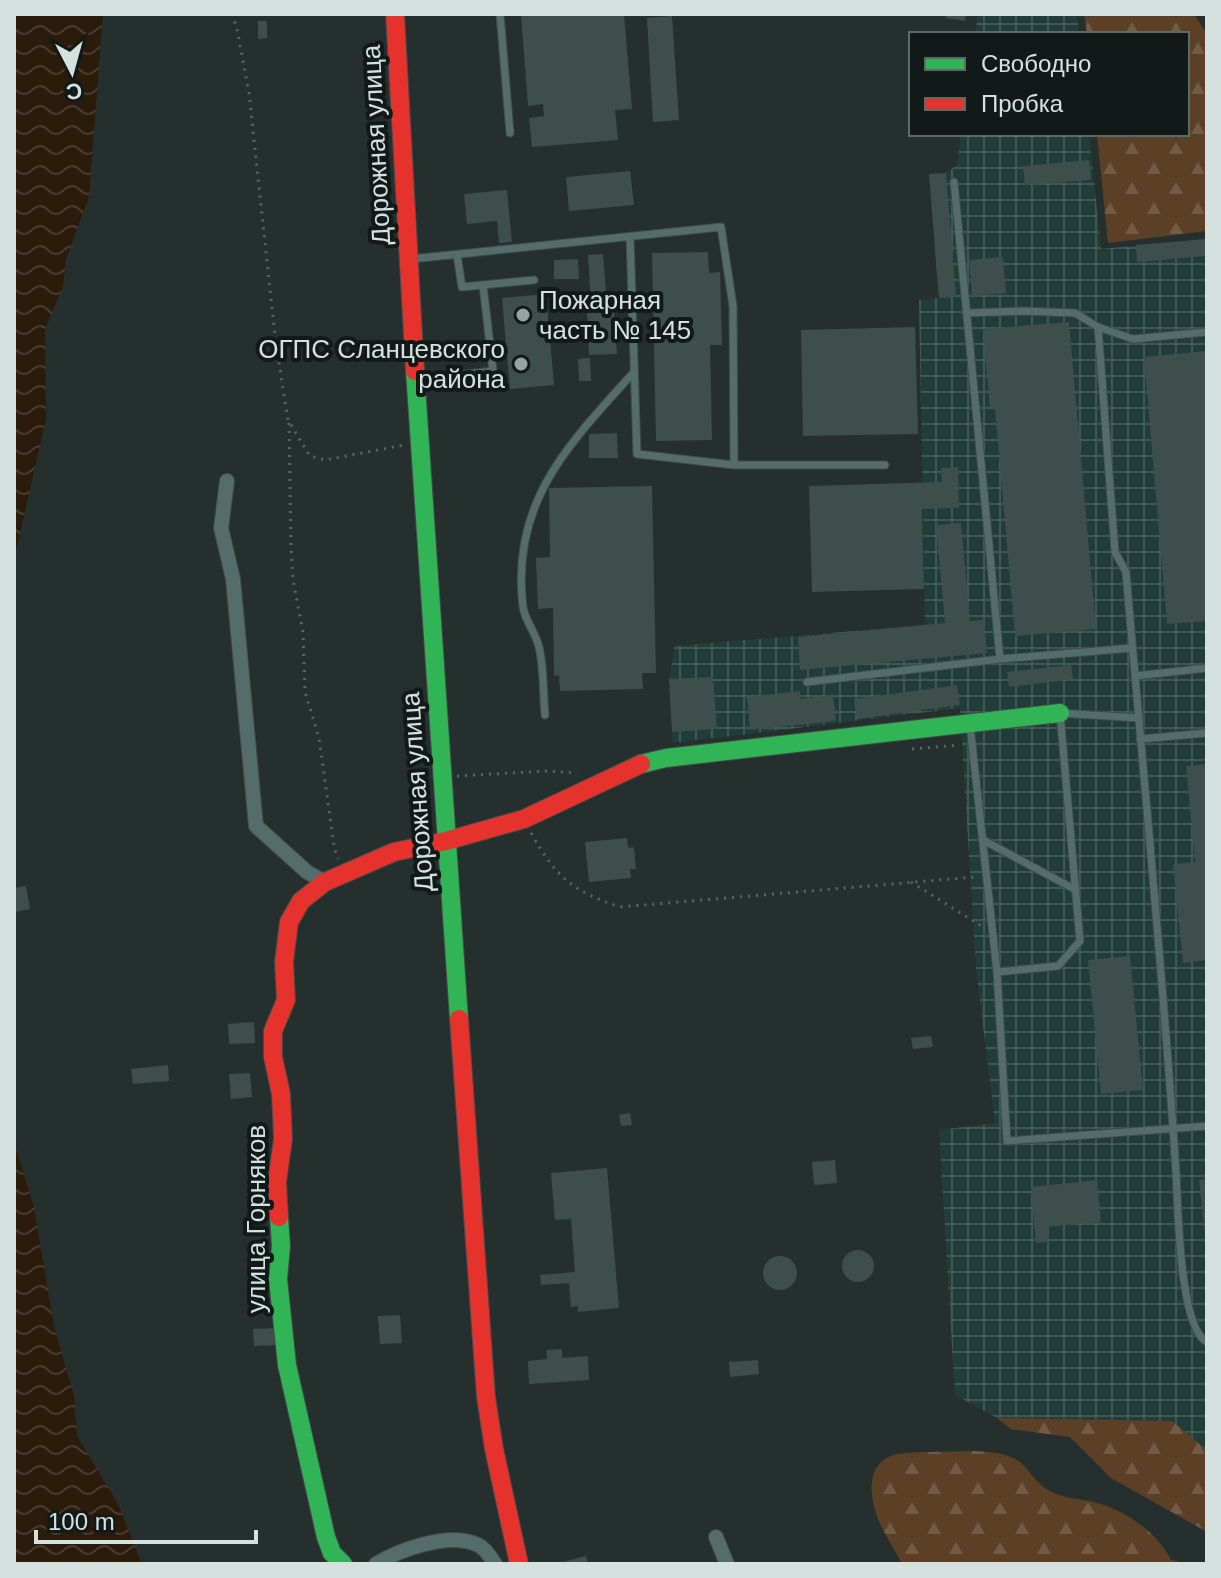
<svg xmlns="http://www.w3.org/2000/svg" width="1221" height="1578" font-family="Helvetica,sans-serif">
  <defs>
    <pattern id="industrial-grid" width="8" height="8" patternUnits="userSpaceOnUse" patternTransform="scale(2)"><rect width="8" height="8" fill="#213d39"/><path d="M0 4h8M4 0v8" fill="none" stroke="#405955"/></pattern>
    <pattern id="forest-firs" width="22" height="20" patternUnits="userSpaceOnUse" patternTransform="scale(2)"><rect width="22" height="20" fill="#5b4026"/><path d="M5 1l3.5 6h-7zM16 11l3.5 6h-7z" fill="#725b45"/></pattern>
    <pattern id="water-waves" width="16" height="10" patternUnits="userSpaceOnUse" patternTransform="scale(2)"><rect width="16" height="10" fill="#2b1b0b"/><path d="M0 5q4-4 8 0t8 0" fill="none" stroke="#493c2e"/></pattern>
  </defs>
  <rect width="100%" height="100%" fill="#25302e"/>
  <!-- industrial -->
  <path fill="url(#industrial-grid)" d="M978,14h99l2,20h-104z
    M961,134h128l12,115 106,-10v1211l-35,-29 -175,-3 -42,-23 -16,-265 56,-7 -19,-154 -16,-261 -287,35 -4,-64 6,-33 250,-21 -6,-325 20,-2 -10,-124 17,-1 11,-8z"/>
  <!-- forest -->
  <path fill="url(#forest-firs)" d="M1084,14h110l13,20v197l-99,12 -11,-109h90v-100h-100z
    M997,1418l175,3 35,29v82l-96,-54 -41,-41 -59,-8z
    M974,1451c18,1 40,2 52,17 8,10 14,18 26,24 13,7 29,7 42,10 31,8 63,30 77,58l19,4h-288c-6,-13 -15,-25 -21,-38 -10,-22 -19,-60 12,-71 14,-4 64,-3 81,-4z"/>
  <!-- water -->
  <path fill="url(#water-waves)" d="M14,14h89l-14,183 -23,62 -3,28 -18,42 1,90 -32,141z
    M14,1143l20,64 20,120 20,69 3,40 41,68 24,60h-128z"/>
  <!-- building -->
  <path fill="#3d4e4c" d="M521,14h103l8,95 -17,1 3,30 -86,7 -3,-29 15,-2 -1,-12 -15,2z
    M946,14h20l-1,7 -19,-3z
    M672,16l7,104 -26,2 -6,-104z
    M258,21h9v17l-9,1z
    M1089,160l2,20 -66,5 -2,-19z
    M630,171l4,34 -65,6 -3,-34z
    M946,173l10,124 -17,1 -10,-124z
    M507,190l5,52 -13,1 -2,-22 -30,3 -3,-30z
    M1207,239v17l-70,6 -1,-17z
    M708,252l1,21 11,-1 2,73h-12l2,95 -56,1 -4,-188z
    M603,254l4,50 -16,1 -3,-50z
    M1003,257l3,36 -34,3 -3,-36z
    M578,259l1,20h-25v-19z
    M546,294l8,91 -44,4 -8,-91z
    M614,312l3,42 -28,1 -2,-42z
    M1069,322l27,307 -81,7 -20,-227h-5l-7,-80z
    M915,327l3,107 -115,2 -2,-106z
    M1207,351v270l-40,3 -23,-267z
    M590,358l1,23h-12l-1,-22z
    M617,433l1,25h-29v-24z
    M958,467l1,41 -37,1 2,80 -112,3 -3,-106 133,-4 -1,-14z
    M652,486l4,187h-14l1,16 -83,2 -1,-16 -5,1 -1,-68 -15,1 -2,-51 14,-1 -1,-69z
    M961,523l9,98 14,-1 3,33 -187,17 -2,-33 147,-14 -9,-98z
    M1071,665l2,14 -64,8 -2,-15z
    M713,677l4,52 -45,3 -3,-53z
    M957,685l3,20 -103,14 -3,-20z
    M800,691v8l33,-4 3,26 -86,9 -3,-33z
    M1207,764v196l-24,3 -10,-99 22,-2 -9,-96z
    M627,838l1,10 6,-1 2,22h-6l1,9 -42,4 -4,-40z
    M26,886l4,23 -14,3 -2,-24z
    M1130,956l13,134 -42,4 -13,-134z
    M254,1022l1,21 -26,1 -1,-20z
    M931,1036l2,11 -20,2 -2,-11z
    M168,1065l1,16 -36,3 -2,-15z
    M250,1073l2,24 -21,2 -2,-25z
    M630,1113l2,12 -11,1 -2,-11z
    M835,1160l2,23 -23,2 -2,-23z
    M607,1168l12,140 -41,4v-6l-7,1 -2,-24 -28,2 -1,-10 35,-3 -4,-53 -16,1 -4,-47z
    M1207,1179v56l-2,1 -6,-56z
    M1097,1180l4,42 -53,5 1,15 -13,1 -5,-56z
    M842 1266a16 16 0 1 1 32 0a16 16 0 1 1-32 0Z
    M763 1273a17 17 0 1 1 34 0a17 17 0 1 1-34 0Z
    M400,1315l2,28 -22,1 -2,-28z
    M278,1328l1,17 -25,1 -1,-17z
    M562,1349v9l26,-2 1,24 -60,4 -1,-23 19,-2 -1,-9z
    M758,1360l1,14 -29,3 -1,-15z
    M586,1556l2,8h-30v-1z"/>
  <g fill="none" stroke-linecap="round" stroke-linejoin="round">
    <defs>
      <path id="lane" d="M500,14l10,119
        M954,182l46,477
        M630,237l7,217 97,11h151
        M457,255l5,32 72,-7
        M411,259l310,-32 12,79 1,159
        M967,313l56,-2 52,2 23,14 35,12 74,-7
        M1098,327l17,225 11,20c17,200 37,400 50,600 2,32 3,156 31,170
        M418,380l75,-9 -10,-86
        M1135,676l72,-8
        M807,682l193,-23 132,-11
        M545,715c-2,-22 -1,-47 -6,-68 -3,-14 -14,-26 -16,-40 -13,-105 46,-163 111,-235
        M970,725l27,247 10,169 200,-15
        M1140,739l67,-6
        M983,840l93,50
        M997,972l61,-6 22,-25 -20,-228 78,5"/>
      <path id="street" d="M227,481l-6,47 12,51 23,247 51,46 18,10
        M716,1537l11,27
        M376,1564c23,-14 70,-31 97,-21 11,3 16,12 22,21"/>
      <path id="fast" d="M415,371l44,648
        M641,764l25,-6 394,-45
        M279,1217l2,29 -3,33 9,86 39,172 6,16 11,11"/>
      <path id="jam" d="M395,14l20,357
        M459,1019l27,378 8,52 25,115
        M279,1217l-2,-35 6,-43 -2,-45 -8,-37v-26l13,-31 -2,-38 5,-40 12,-21 24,-19 69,-30 52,-11 78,-22 117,-55"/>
    </defs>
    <!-- lane casing -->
    <use href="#lane" stroke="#424b49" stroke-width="9"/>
    <!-- street casing -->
    <use href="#street" stroke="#424b49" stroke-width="16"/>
    <!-- fast casing -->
    <use href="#fast" stroke="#424b49" stroke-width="20"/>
    <!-- jam casing -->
    <use href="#jam" stroke="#424b49" stroke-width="20"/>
    <!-- path -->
    <path stroke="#576765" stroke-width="3" stroke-dasharray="2 6" stroke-linecap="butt" d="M232,14l5,15 12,64 26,243 10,66 3,18 22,36 15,4 79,-15
      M289,423l2,125 2,32 10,52 2,60 14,46 15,108 4,13
      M912,749l48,-4
      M457,776l89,-5 31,2
      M531,833c25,44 41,58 89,74l355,-30
      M911,882l72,45"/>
    <!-- lane -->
    <use href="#lane" stroke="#556d6a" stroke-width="7"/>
    <!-- street -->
    <use href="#street" stroke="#556d6a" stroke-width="14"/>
    <!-- fast -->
    <use href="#fast" stroke="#30b455" stroke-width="18"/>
    <!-- jam -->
    <use href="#jam" stroke="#e5322d" stroke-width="18"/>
  </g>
  <!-- markers -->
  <g fill="#97a3a1" stroke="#111a19" stroke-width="3">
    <circle cx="523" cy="315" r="8"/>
    <circle cx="521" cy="364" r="8"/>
  </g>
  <g text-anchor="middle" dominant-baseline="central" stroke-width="8" stroke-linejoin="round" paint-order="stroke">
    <!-- street labels -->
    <g font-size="26" fill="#d4e1df" stroke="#111a19">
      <text transform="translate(376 145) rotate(-93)">Дорожная улица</text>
      <text transform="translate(417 792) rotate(-94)">Дорожная улица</text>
      <text transform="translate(256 1219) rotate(-90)">улица Горняков</text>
    </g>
    <!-- poi labels -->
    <g font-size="26" fill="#d4e1df" stroke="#111a19" text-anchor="start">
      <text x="539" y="300">Пожарная<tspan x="539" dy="30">часть № 145</tspan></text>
      <text x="505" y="349" text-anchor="end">ОГПС Сланцевского<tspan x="505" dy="30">района</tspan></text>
    </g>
  </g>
  <!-- border -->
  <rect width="1221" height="1578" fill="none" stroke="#d4e1df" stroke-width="32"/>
  <!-- legend -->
  <rect x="909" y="32" width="280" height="104" fill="#111a19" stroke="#5f6a68" stroke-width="2"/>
  <rect x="925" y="58" width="40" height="12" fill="#30b455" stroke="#5f6a68" stroke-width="2"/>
  <text x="981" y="72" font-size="24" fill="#d4e1df">Свободно</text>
  <rect x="925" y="98" width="40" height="12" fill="#e5322d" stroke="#5f6a68" stroke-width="2"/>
  <text x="981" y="112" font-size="24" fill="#d4e1df">Пробка</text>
  <!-- north arrow -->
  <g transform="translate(72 72) rotate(174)" stroke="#111a19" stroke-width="6" paint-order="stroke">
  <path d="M0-6L14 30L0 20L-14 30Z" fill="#d4e1df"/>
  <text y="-12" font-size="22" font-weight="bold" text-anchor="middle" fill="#d4e1df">С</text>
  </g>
  <!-- scale -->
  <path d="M36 1530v12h220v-12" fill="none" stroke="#d4e1df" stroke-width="4"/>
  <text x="48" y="1530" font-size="24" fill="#d4e1df" stroke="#111a19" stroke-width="6" paint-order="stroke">100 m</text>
</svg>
